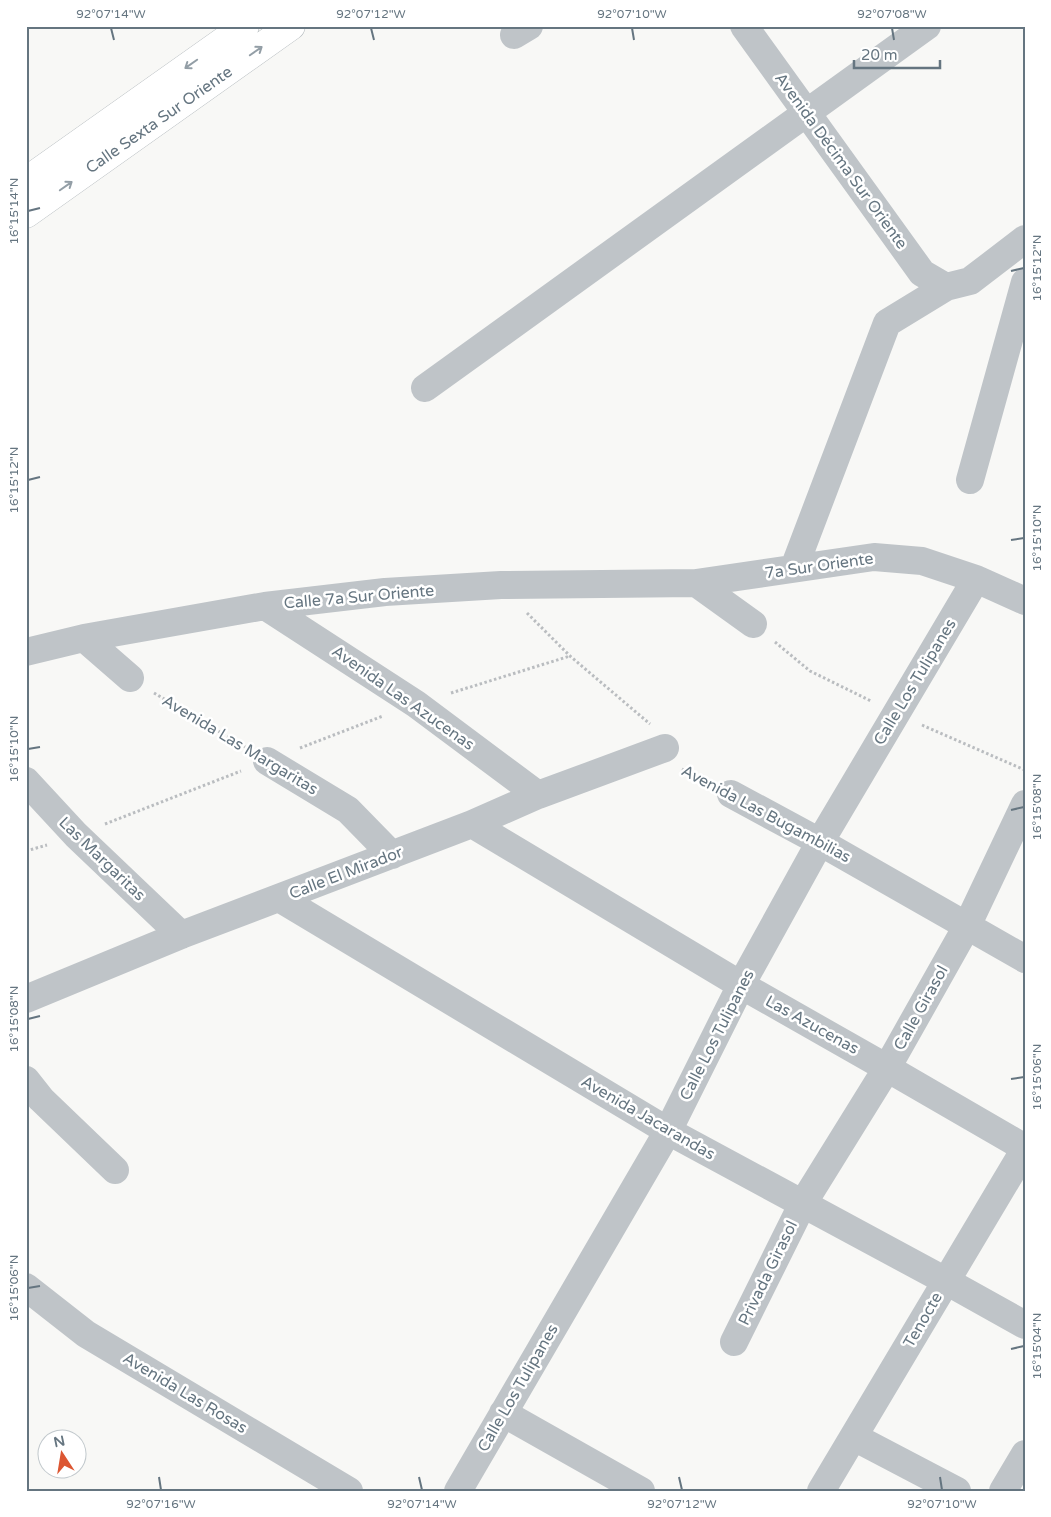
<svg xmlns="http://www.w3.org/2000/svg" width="1051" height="1517" font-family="'Varela Round',sans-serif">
  <rect width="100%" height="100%" fill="#f8f8f6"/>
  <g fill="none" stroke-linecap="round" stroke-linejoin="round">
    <defs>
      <path id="secondary" d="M26,181l219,-155
        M26,214l265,-188"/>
    </defs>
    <!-- secondary casing -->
    <use href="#secondary" stroke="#b2b8bc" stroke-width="29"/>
    <!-- path -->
    <path stroke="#babdc0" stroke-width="3" stroke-dasharray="2.5 2.5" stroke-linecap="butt" d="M527,613l43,43 80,68
      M775,642l35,29 61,30
      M154,693l91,54
      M451,693l119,-37
      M922,725l103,45
      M300,748l83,-32
      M682,769l26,13
      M105,824l136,-53
      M26,851l21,-6"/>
    <!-- minor -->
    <path stroke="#bfc4c8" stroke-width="28" d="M744,26l178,247 24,14
      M514,35l15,-9
      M425,388l502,-362
      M970,480l55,-198
      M794,568l93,-245 59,-36 24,-6 55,-42
      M696,583l57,41
      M265,606l151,98 122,91
      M84,638l46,40
      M26,652l58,-14 181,-32 120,-14 116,-7 195,-2 178,-26 48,4 54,18 49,22
      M267,761l81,49 44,45
      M26,781l50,54 105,100
      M731,794l89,48 205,117
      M472,824l269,161 146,83 138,80
      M279,898l389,233 278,150 79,44
      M26,999l155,-64 291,-111 66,-29 127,-47
      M26,1080l15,19 74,71
      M26,1287l60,47 263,157
      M734,1342l68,-137 85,-137 80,-142 58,-122
      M503,1413l138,78
      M854,1437l103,54
      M458,1491l210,-360 73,-146 79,-143 156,-263
      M821,1491l204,-342
      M1003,1491l22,-37"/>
    <!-- secondary -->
    <use href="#secondary" stroke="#fff" stroke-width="28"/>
  </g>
  <!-- one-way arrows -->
  <defs><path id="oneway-shaft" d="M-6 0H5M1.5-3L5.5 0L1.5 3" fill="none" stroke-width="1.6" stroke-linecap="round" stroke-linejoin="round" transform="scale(1.25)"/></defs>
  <g stroke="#939ea6">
    <use href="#oneway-shaft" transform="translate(256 51) rotate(-35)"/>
    <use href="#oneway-shaft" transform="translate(191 64) rotate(145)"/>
    <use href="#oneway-shaft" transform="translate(66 186) rotate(-35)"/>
  </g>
  <!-- ticks -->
  <path fill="none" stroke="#657580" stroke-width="2" d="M111,28l3,12M371,28l3,12M632,28l2,12M892,28l2,12M28,211l12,-3M1011,271l13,-3M28,480l12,-3M1011,540l13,-2M28,749l12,-2M1011,810l13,-3M28,1019l12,-3M1011,1079l13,-2M28,1288l12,-2M1011,1349l13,-3M159,1477l2,13M419,1477l3,13M679,1477l3,13M940,1477l2,13"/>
  <g text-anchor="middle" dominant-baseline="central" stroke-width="5" stroke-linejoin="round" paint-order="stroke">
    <!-- street labels -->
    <g font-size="16" fill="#657580" stroke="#fff">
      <text transform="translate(159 120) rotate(-35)">Calle Sexta Sur Oriente</text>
      <text transform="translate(841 161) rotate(54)">Avenida Décima Sur Oriente</text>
      <text transform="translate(819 566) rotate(-8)">7a Sur Oriente</text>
      <text transform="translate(359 597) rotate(-5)">Calle 7a Sur Oriente</text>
      <text transform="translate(915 682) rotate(-59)">Calle Los Tulipanes</text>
      <text transform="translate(403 698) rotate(35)">Avenida Las Azucenas</text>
      <text transform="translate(240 745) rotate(31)">Avenida Las Margaritas</text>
      <text transform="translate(766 814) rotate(28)">Avenida Las Bugambilias</text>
      <text transform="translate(102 859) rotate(44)">Las Margaritas</text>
      <text transform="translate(346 873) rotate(-21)">Calle El Mirador</text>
      <text transform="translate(921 1008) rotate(-61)">Calle Girasol</text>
      <text transform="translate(812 1025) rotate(29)">Las Azucenas</text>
      <text transform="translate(717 1035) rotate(-63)">Calle Los Tulipanes</text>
      <text transform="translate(648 1118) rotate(30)">Avenida Jacarandas</text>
      <text transform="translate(768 1273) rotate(-64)">Privada Girasol</text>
      <text transform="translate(923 1320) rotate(-60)">Tenocte</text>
      <text transform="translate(518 1388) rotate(-60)">Calle Los Tulipanes</text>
      <text transform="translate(185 1393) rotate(31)">Avenida Las Rosas</text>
    </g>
  </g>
  <!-- border -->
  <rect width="1051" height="1517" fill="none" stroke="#ffffff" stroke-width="55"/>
  <!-- north arrow -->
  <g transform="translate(62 1454) rotate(348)"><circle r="24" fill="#ffffff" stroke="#c1c8cc"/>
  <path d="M0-4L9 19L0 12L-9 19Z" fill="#dc5632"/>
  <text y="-8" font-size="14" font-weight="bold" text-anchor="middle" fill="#657580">N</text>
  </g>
  <!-- scale -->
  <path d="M854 60v8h86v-8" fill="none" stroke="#657580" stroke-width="2.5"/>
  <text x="861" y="60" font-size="15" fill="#657580" stroke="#ffffff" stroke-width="4" paint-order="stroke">20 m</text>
  <rect x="28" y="28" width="996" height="1462" fill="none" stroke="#657580" stroke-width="2"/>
  <g font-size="12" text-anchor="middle" fill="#657580">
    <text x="111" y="18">92°07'14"W</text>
    <text x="371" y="18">92°07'12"W</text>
    <text x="632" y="18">92°07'10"W</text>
    <text x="892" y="18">92°07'08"W</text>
    <text transform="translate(14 211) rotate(-90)" y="4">16°15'14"N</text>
    <text transform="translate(1037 268) rotate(-90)" y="4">16°15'12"N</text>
    <text transform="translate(14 480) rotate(-90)" y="4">16°15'12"N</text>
    <text transform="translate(1037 538) rotate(-90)" y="4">16°15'10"N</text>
    <text transform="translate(14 749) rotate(-90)" y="4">16°15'10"N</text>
    <text transform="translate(1037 807) rotate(-90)" y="4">16°15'08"N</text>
    <text transform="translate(14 1019) rotate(-90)" y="4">16°15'08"N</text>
    <text transform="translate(1037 1077) rotate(-90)" y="4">16°15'06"N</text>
    <text transform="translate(14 1288) rotate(-90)" y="4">16°15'06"N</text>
    <text transform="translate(1037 1346) rotate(-90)" y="4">16°15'04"N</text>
    <text x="161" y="1508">92°07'16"W</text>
    <text x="422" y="1508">92°07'14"W</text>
    <text x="682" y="1508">92°07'12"W</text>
    <text x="942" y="1508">92°07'10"W</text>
  </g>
</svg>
